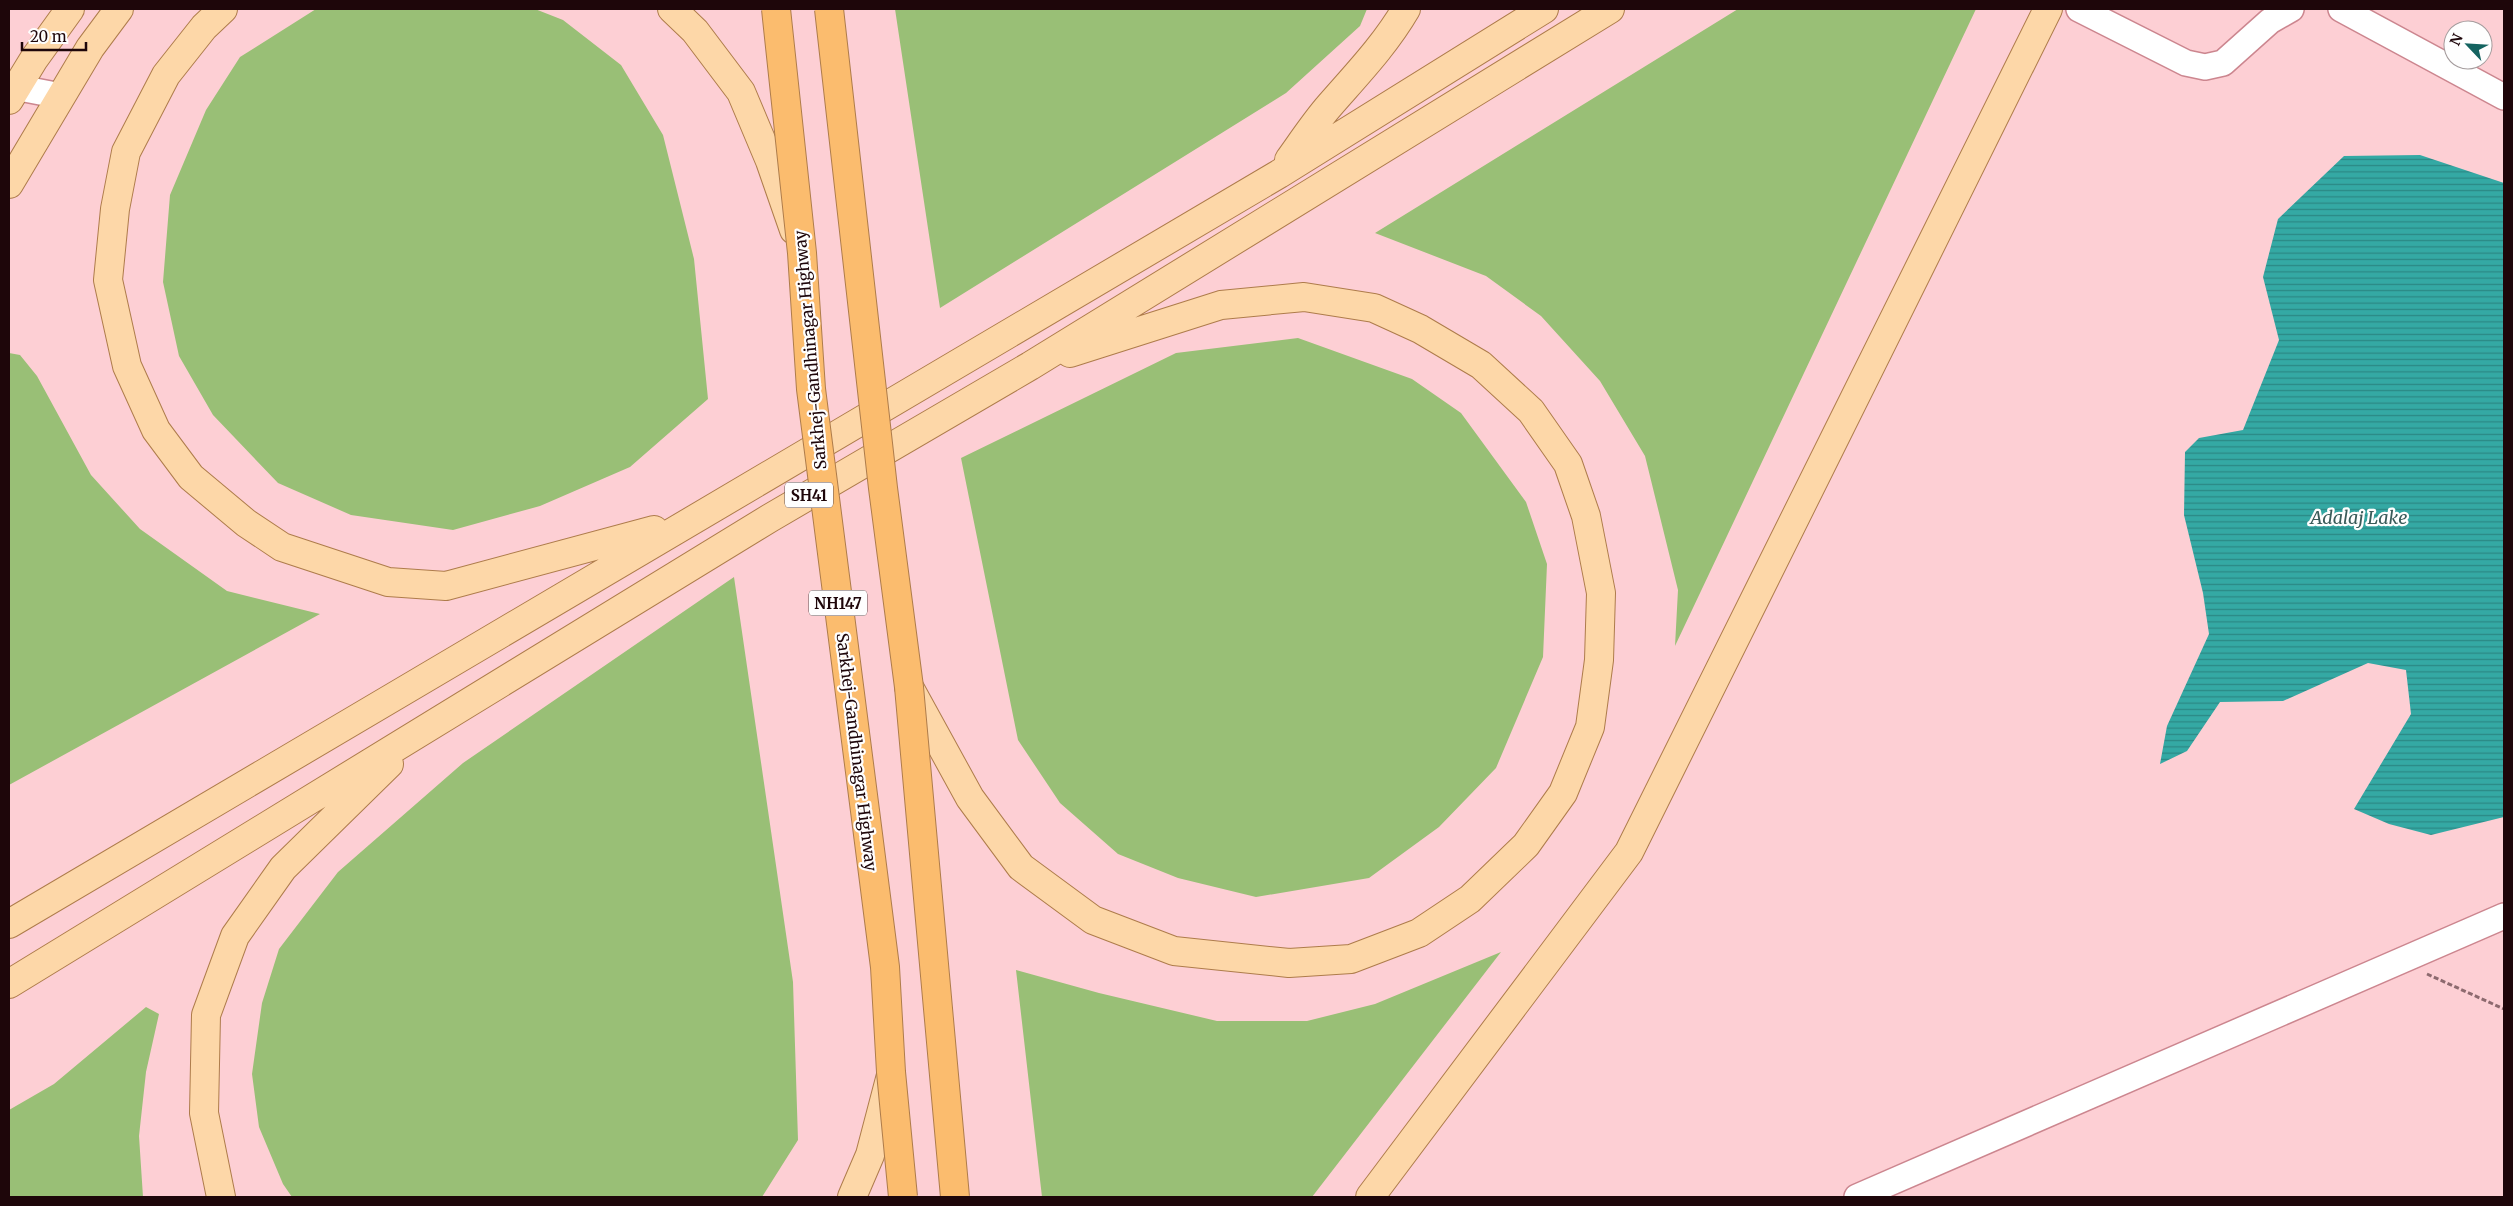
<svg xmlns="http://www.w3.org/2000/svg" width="2513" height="1206" font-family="Merriweather,serif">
  <defs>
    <pattern id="water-rules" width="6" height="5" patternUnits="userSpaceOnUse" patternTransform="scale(1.25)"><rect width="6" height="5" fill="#34a9a4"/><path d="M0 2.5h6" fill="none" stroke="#2b8884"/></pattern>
  </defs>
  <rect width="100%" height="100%" fill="#fdcfd4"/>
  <!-- garden -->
  <path fill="#99bf76" d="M316,9h219l28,11 58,45 42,70 31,124 14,140 -78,68 -90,39 -87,24 -102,-15 -73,-32 -65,-68 -34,-59 -16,-74 7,-87 36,-85 34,-53z
    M895,9h472l-7,17 -74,67 -346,215z
    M1738,9h238l-301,637 3,-56 -33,-134 -45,-75 -59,-65 -55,-40 -111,-43z
    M1298,338l114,41 49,34 65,89 21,62 -4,93 -47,111 -57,59 -70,51 -113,19 -78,-19 -60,-24 -58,-51 -42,-63 -57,-282 215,-105z
    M9,353l11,2 17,21 54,99 49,54 87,62 93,23 -311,171z
    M734,577l59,405 5,158 -36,57h-470l-9,-13 -24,-57 -7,-53 10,-71 17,-54 59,-77 125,-109z
    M1501,952l-189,245h-270l-26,-227 83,23 118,28h90l68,-17z
    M146,1007l13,7 -13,58 -7,64 4,61h-134v-87l45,-26z"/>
  <!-- water -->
  <path fill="url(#water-rules)" d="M2420,155l84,28v634l-73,18 -42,-11 -35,-15 57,-95 -5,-44 -38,-7 -85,38 -63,1 -33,49 -27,13 7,-38 42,-92 -6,-41 -19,-78 1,-63 14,-14 44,-8 36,-90 -16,-63 15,-58 66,-63z"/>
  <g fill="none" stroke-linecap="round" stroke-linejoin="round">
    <defs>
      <path id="minor" d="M2079,9l107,54 19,4 18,-4 47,-42 21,-12
        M2341,9l163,88
        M9,86l52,10
        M1857,1197l647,-281"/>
      <path id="major" d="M223,9l-19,18 -38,48 -40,77 -11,57 -7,71 19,86 29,64 35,47 55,46 36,24 106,35 58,4 208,-56
        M672,9l23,22 46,61 29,69 24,69
        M9,100l25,-41 36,-50
        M1289,160c13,-18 26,-38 41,-55 27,-31 55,-60 76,-96
        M9,184l81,-136 29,-39
        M909,687l61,111 51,69 72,53 81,31 115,12 62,-4 68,-26 51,-34 56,-54 37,-52 27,-66 9,-67 2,-67 -15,-77 -18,-52 -37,-53 -50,-46 -61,-36 -46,-21 -70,-11 -83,8 -151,48
        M9,924l1270,-750 265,-165
        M9,984l761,-466 260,-152 580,-357
        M221,1197l-17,-84 2,-98 29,-79 48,-68 106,-104
        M852,1197l18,-42 21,-80
        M1370,1197l259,-345 419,-843"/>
    </defs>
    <!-- minor casing -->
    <use href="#minor" stroke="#cc868f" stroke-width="28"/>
    <!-- major casing -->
    <use href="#major" stroke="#ae7c4b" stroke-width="30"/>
    <!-- path -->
    <path stroke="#8d6a6f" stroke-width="3" stroke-dasharray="5 2.5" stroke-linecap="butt" d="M2427,974l77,35"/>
    <!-- minor -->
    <use href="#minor" stroke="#fff" stroke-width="25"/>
    <!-- major -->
    <use href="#major" stroke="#fdd7a8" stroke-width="28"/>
    <defs>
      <path id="highway-bridge" d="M776,9l26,244 9,136 74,578 6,105 12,125
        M829,9l54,479 26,199 46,510"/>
    </defs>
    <!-- highway-bridge casing -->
    <use href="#highway-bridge" stroke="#ae7c4b" stroke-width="30" stroke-linecap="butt"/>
    <!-- highway-bridge -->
    <use href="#highway-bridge" stroke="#fbbc6e" stroke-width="28"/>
  </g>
  <g text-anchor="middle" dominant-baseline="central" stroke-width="4.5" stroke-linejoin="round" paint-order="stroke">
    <!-- shield labels -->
    <g fill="#fefefe" stroke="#615053" stroke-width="1">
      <rect x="785" y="482.5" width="48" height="25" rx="4"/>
      <rect x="809" y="590.5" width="58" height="25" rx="4"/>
    </g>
    <g font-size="15" font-weight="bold" fill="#1e060a">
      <text x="809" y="495">SH41</text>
      <text x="838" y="603">NH147</text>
    </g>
    <!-- street labels -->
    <g font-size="16" fill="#1e060a" stroke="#fefefe">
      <text transform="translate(810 350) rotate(-95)">Sarkhej-Gandhinagar Highway</text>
      <text transform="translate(857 752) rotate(83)">Sarkhej-Gandhinagar Highway</text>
    </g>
    <!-- water labels -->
    <g font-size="18" font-style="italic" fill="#395b59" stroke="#fefefe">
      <text x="2359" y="517">Adalaj Lake</text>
    </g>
  </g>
  <!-- border -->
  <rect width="2513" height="1206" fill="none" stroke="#1e060a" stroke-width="20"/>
  <!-- north arrow -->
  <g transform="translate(2468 45) rotate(295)"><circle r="24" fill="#fefefe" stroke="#a49b9c"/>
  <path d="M0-4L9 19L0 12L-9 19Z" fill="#146360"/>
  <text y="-8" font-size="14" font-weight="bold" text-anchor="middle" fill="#1e060a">N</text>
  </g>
  <!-- scale -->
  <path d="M22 42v8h64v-8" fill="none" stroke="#1e060a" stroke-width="2.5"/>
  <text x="30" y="42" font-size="15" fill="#1e060a" stroke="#fefefe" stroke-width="4" paint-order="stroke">20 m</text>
</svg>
